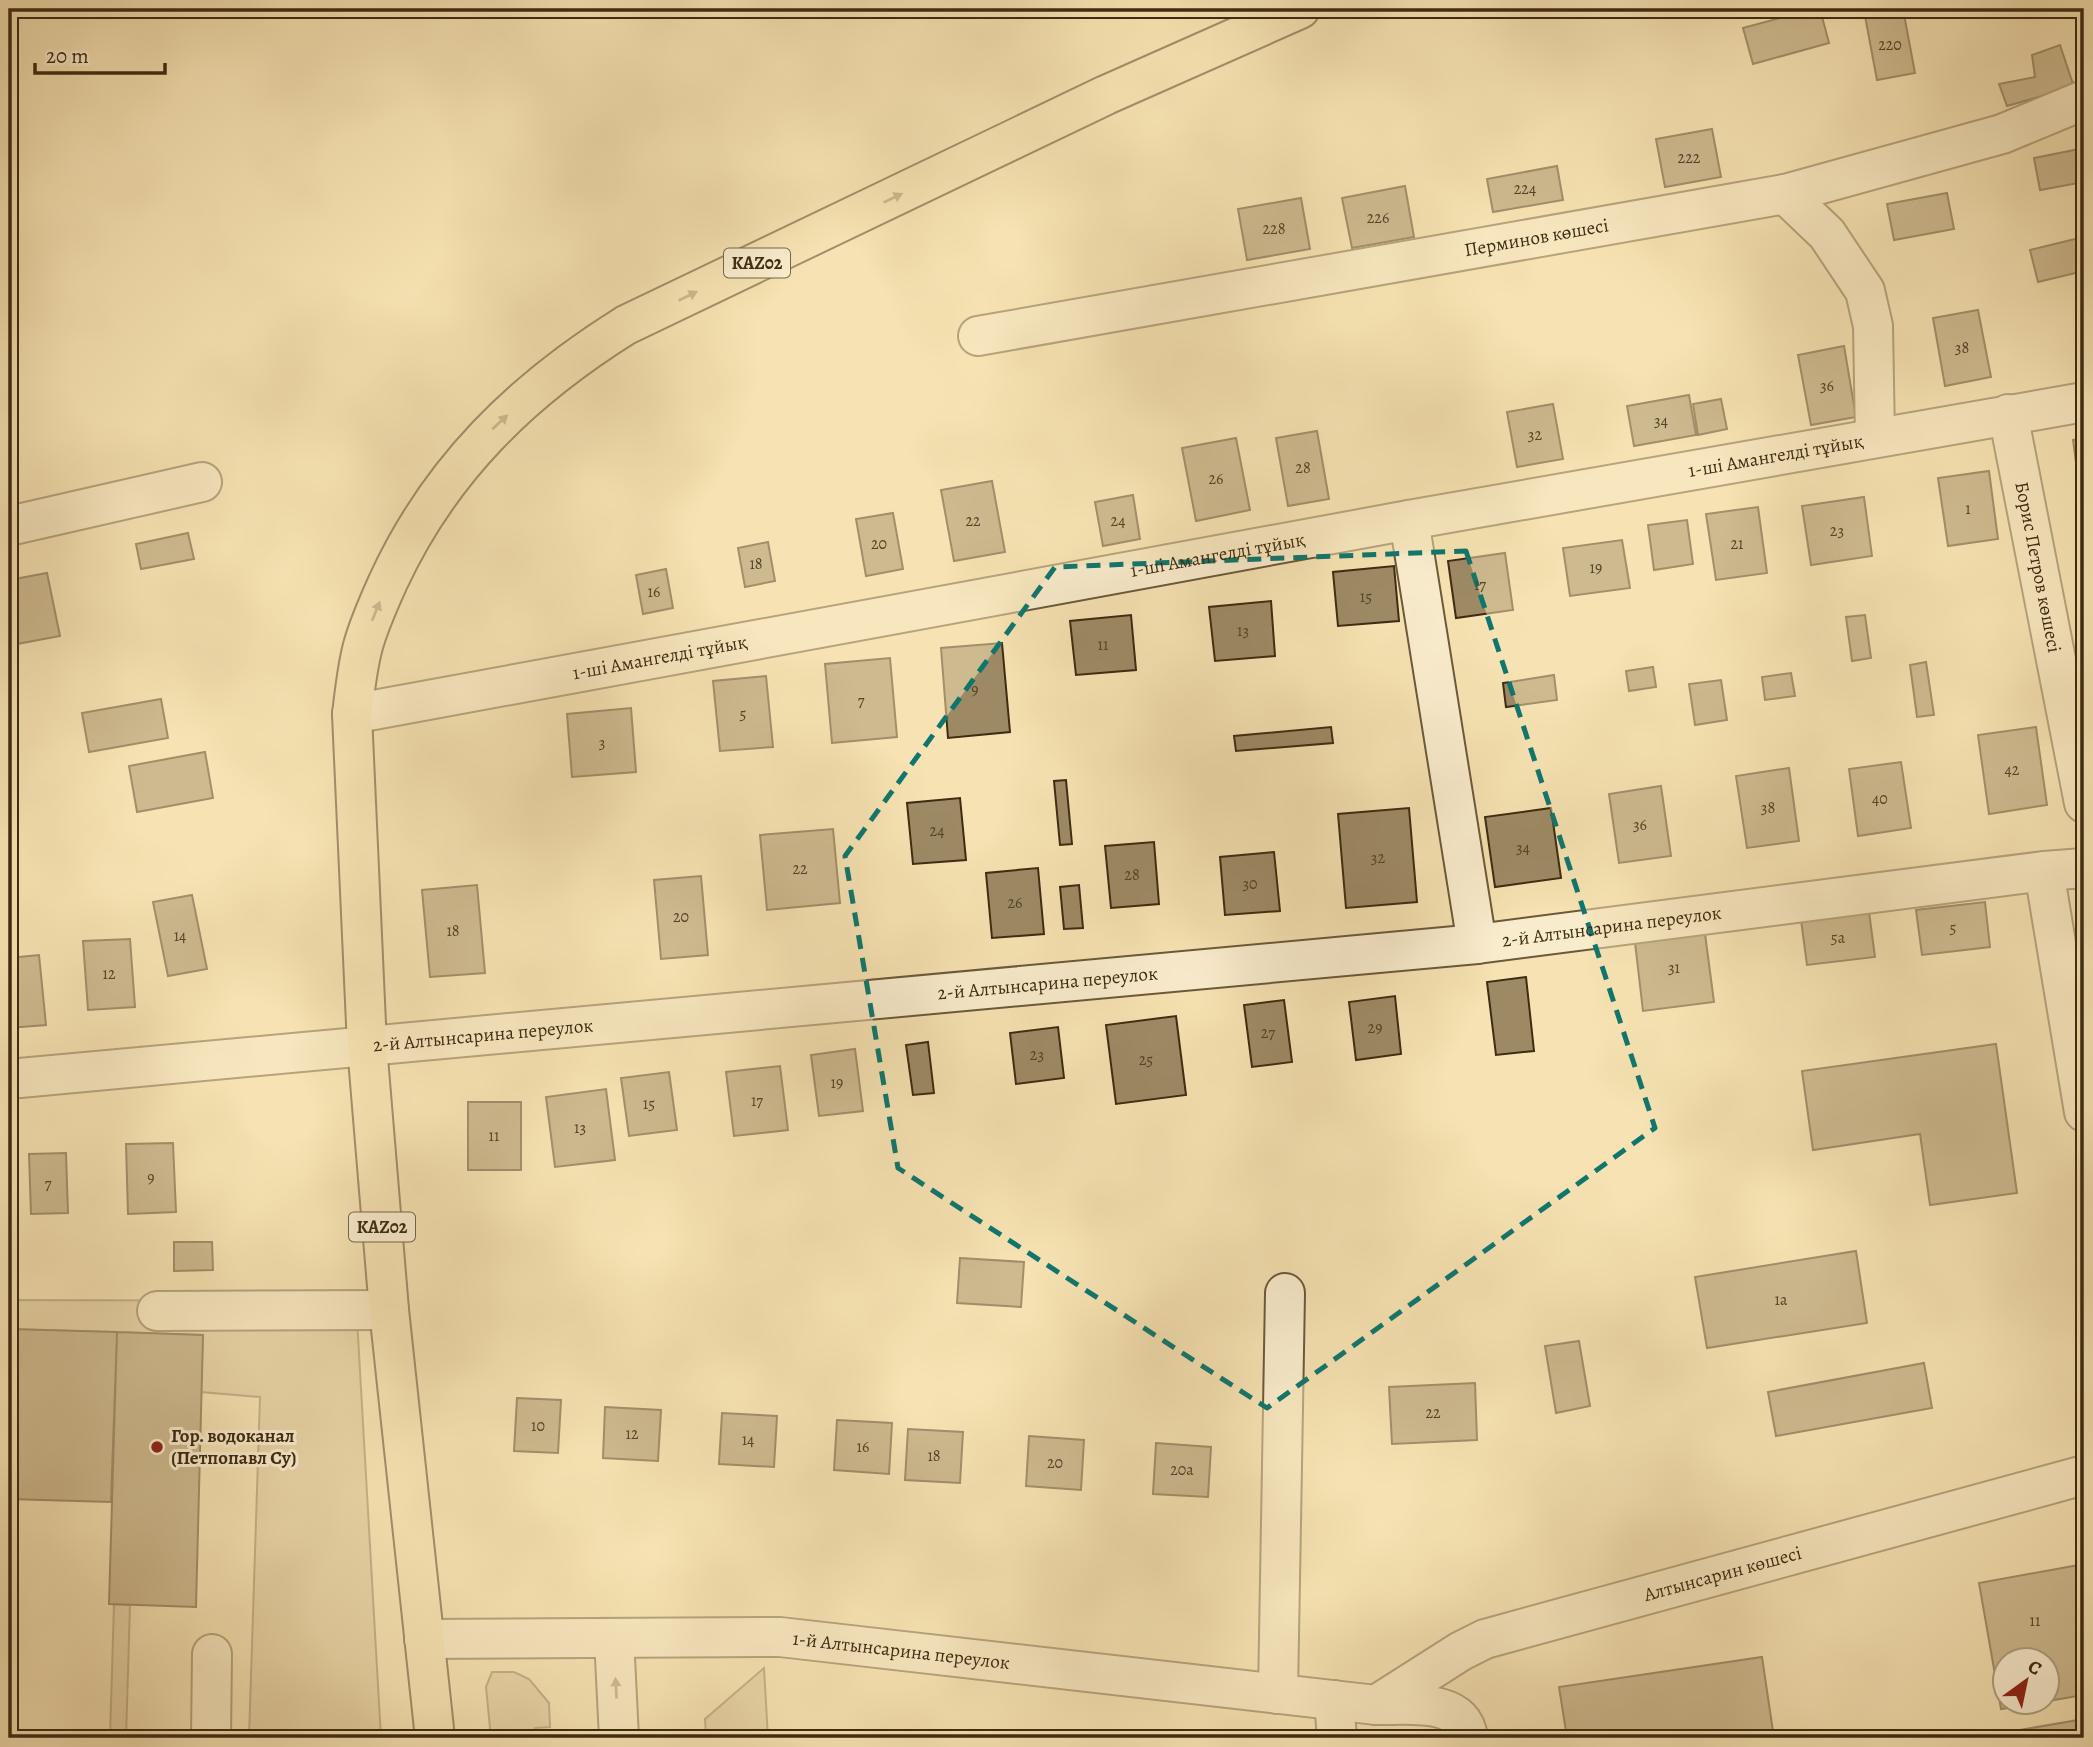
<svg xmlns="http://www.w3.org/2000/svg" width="2093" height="1747" font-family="Alegreya,serif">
  <rect width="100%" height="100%" fill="#f6e2b2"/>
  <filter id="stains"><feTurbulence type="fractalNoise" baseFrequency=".00286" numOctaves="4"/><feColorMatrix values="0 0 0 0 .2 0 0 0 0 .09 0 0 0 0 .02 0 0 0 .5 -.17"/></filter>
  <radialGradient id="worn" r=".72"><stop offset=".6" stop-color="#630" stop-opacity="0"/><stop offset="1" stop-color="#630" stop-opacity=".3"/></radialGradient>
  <!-- green -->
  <path fill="#d7c397" stroke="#8a7754" stroke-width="2" d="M9,1300l347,1 25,437h-132l11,-341 -59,-5 2,-57 -194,-6z
    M114,1604l16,1 -4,133h-16z
    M764,1668l4,70h-62l-1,-19z
    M492,1672h22l15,7 20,24 1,24 -15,1v10h-44l-5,-51z"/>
  <!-- building -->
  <path fill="#9d8a65" stroke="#3d2b12" stroke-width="2" d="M1813,9h7l9,34 -76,21 -10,-36z
    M1903,9l12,64 -38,7 -12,-64z
    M2060,45l14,42 -67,19 -8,-22 36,-7 -3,-22z
    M1712,129l9,48 -56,10 -9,-48z
    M2084,148v34l-44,8 -6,-32z
    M1557,166l6,34 -70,12 -6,-33z
    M1405,186l9,51 -62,11 -10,-50z
    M1947,193l7,36 -60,11 -7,-36z
    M1301,198l9,51 -63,11 -9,-51z
    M2083,237l1,34 -46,11 -8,-32z
    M1978,310l13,67 -46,9 -12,-68z
    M1844,346l12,71 -45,8 -13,-70z
    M1689,395l7,40 -62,11 -7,-40z
    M1721,399l6,30 -29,6 -5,-31z
    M1553,404l10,55 -46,8 -10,-55z
    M1317,431l12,68 -41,7 -12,-68z
    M1236,438l14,72 -54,11 -14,-73z
    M2084,439v69h-2l-9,-68z
    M1989,471l9,68 -50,7 -10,-68z
    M992,481l13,71 -51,9 -13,-71z
    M1133,495l7,44 -37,7 -8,-44z
    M1864,497l8,59 -61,9 -9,-59z
    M1758,507l9,66 -51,7 -10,-66z
    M893,513l10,56 -37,7 -10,-57z
    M1687,520l6,44 -39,6 -6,-45z
    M188,533l6,26 -53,10 -5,-25z
    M1622,540l8,48 -60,8 -7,-48z
    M768,542l7,39 -30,6 -7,-39z
    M1505,553l8,57 -57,8 -8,-57z
    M1394,566l5,55 -61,5 -5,-54z
    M666,569l7,39 -30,6 -7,-39z
    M47,573l13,63 -43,8 -8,-42v-22z
    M1271,601l4,55 -60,5 -6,-54z
    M1131,615l5,55 -60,5 -6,-54z
    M1865,615l6,43 -19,3 -6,-44z
    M1002,643l8,89 -62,6 -7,-90z
    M890,658l7,79 -65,6 -7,-79z
    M1926,662l8,53 -17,2 -7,-52z
    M1653,667l3,20 -27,4 -3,-20z
    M1791,673l4,23 -30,4 -3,-23z
    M1554,675l3,25 -51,7 -3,-24z
    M766,676l7,71 -53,4 -7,-70z
    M1721,680l6,40 -32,5 -6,-41z
    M161,699l7,39 -79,14 -7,-39z
    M631,708l5,64 -64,5 -5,-63z
    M1331,727l2,16 -97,8 -2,-15z
    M2036,727l11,78 -58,9 -11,-79z
    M205,752l8,46 -76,14 -8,-46z
    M1901,762l10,66 -53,8 -9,-67z
    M1789,768l10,73 -52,7 -11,-72z
    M1066,780l6,64 -12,1 -6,-64z
    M1661,786l10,70 -52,7 -10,-69z
    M960,798l6,62 -53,4 -6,-61z
    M1409,808l8,94 -71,6 -8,-94z
    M1551,808l10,70 -66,9 -10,-70z
    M833,829l7,74 -73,7 -7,-75z
    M1154,842l5,62 -48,4 -6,-62z
    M1274,852l6,59 -55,4 -5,-58z
    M1038,868l6,66 -52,4 -6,-65z
    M701,876l7,79 -47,4 -7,-79z
    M477,885l8,88 -55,4 -8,-87z
    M1079,885l4,43 -19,1 -4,-42z
    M192,895l15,74 -39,7 -15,-74z
    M1985,902l5,45 -68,8 -6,-45z
    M1869,912l6,45 -68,8 -6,-45z
    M1704,926l10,76 -71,9 -9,-77z
    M130,939l5,68 -47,3 -5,-69z
    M39,955l7,70 -37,3v-70z
    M1526,977l8,74 -38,4 -9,-73z
    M1395,996l6,58 -45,6 -7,-58z
    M1284,1000l8,62 -40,5 -8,-62z
    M1176,1016l10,79 -70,9 -10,-79z
    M1058,1027l6,51 -48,6 -6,-51z
    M928,1042l6,51 -21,2 -7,-50z
    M1996,1044l21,149 -87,12 -10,-71 -107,16 -11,-79z
    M855,1049l8,62 -44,5 -8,-61z
    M780,1066l8,64 -54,6 -8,-64z
    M669,1072l8,58 -48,6 -8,-58z
    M606,1089l9,71 -60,7 -9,-70z
    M468,1102h53v68h-53z
    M173,1143l3,69 -48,2 -2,-70z
    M66,1153l2,60 -37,1 -2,-60z
    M174,1242h38l1,28 -39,1z
    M1856,1251l11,72 -160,25 -12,-71z
    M960,1258l64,4 -3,45 -64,-4z
    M9,1329l108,3 -6,170 -102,-3z
    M117,1332l86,3 -7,272 -87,-3z
    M1579,1341l11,65 -34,7 -11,-67z
    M1924,1363l8,45 -156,28 -8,-44z
    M1475,1383l2,57 -85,4 -3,-57z
    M517,1398l44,2 -3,53 -44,-2z
    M605,1407l56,3 -3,51 -55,-3z
    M722,1413l55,3 -3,51 -55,-3z
    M837,1420l55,3 -3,51 -55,-4z
    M908,1429l55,3 -3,51 -55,-3z
    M1029,1436l55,4 -3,50 -55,-4z
    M1156,1443l55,4 -3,50 -55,-3z
    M2084,1564v131l-36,6v-41h-42v42h38l-43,7 -22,-126z
    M1762,1657l12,81h-207l-8,-51z
    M2084,1719v19h-82v-5z"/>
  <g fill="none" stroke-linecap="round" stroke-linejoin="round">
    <defs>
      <g id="minor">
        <path d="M1785,194l42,40 38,57 8,35 2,111"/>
        <path id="s1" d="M978,336l807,-142 217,-60 82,-34"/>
        <path id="s2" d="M2008,414l76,389"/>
        <path d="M1409,520l68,424"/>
        <path d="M9,526l193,-44"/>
        <path id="s3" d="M352,714l1057,-194 675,-118"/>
        <path d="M2044,871l40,241"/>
        <path id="s4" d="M9,1079l1468,-135 567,-73 40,-3"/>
        <path d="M157,1311l232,-1"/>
        <path d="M614,1638l5,100"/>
        <path id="s5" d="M424,1639l356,-2 596,68c31,1 88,-8 92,33"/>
        <path d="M1278,1694l7,-401"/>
        <path d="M1334,1700l3,38"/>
        <path id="s6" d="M1376,1705l85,-54 24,-12 599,-164"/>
        <path d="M211,1738l1,-84"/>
      </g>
      <path id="highway" d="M435,1738l-46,-428 -22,-264 -15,-332c3,-23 5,-46 11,-68 6,-22 16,-44 25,-64 52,-113 134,-192 238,-257l480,-230 194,-86"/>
    </defs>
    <!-- minor casing -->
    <use href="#minor" stroke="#6b593a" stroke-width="42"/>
    <!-- highway casing -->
    <use href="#highway" stroke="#3d2b12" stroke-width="42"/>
    <!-- minor -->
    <use href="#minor" stroke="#f9eccd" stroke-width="38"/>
    <!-- highway -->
    <use href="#highway" stroke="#f6e2b2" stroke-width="38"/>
  </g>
  <!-- one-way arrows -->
  <defs><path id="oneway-solid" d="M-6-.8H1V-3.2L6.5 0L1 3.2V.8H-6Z" transform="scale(1.75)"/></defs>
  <g fill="#9a8662">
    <use href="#oneway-solid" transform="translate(893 198) rotate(-26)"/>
    <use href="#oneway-solid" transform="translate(688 296) rotate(-26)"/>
    <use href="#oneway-solid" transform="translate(500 422) rotate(-43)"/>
    <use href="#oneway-solid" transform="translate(376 611) rotate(-68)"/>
  </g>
  <use fill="#9b8c70" href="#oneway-solid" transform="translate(616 1688) rotate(-93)"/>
  <!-- marked area -->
  <path d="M0 0H2093V1747H0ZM1466,551l189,577 -388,280 -369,-240 -53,-312 210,-289z" fill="#f6e2b2" fill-opacity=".55" fill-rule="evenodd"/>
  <path fill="none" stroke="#0f766e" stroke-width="5" stroke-dasharray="14 9" stroke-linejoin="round" d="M1466,551l189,577 -388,280 -369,-240 -53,-312 210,-289z"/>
  <!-- markers -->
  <circle fill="#8f2418" stroke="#f9eccd" stroke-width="2.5" cx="157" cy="1447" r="7"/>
  <g text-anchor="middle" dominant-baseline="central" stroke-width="6" stroke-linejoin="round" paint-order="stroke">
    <!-- number labels -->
    <g font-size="16" fill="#554327">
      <text x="1890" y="45">220</text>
      <text x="1689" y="158">222</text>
      <text x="1525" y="189">224</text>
      <text x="1378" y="218">226</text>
      <text x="1274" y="229">228</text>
      <text x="1962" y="348">38</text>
      <text x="1827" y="386">36</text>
      <text x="1661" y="421">34</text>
      <text x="1535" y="435">32</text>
      <text x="1303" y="468">28</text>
      <text x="1216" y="479">26</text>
      <text x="1968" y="509">1</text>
      <text x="973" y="521">22</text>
      <text x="1118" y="521">24</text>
      <text x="1837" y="531">23</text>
      <text x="879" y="544">20</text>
      <text x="1737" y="544">21</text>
      <text x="756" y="564">18</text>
      <text x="1596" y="568">19</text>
      <text x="1480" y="585">17</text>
      <text x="654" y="592">16</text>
      <text x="1366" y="597">15</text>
      <text x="1243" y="631">13</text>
      <text x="1103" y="645">11</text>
      <text x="975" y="690">9</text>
      <text x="861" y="701">7</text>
      <text x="743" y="714">5</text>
      <text x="602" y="743">3</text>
      <text x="2012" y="770">42</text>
      <text x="1880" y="799">40</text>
      <text x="1768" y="808">38</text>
      <text x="1640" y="825">36</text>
      <text x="937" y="831">24</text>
      <text x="1523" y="848">34</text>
      <text x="1378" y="858">32</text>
      <text x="800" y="869">22</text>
      <text x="1132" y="875">28</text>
      <text x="1250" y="884">30</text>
      <text x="1015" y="903">26</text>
      <text x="681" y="917">20</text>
      <text x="1953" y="928">5</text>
      <text x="453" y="931">18</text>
      <text x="180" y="936">14</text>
      <text x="1838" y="938">5а</text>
      <text x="1674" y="968">31</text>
      <text x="109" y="974">12</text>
      <text x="1375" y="1028">29</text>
      <text x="1268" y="1033">27</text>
      <text x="1037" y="1055">23</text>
      <text x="1146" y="1060">25</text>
      <text x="837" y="1083">19</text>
      <text x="757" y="1101">17</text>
      <text x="649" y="1104">15</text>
      <text x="580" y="1128">13</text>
      <text x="494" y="1136">11</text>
      <text x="151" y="1178">9</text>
      <text x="48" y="1184">7</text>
      <text x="1781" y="1300">1а</text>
      <text x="1433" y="1413">22</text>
      <text x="538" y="1426">10</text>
      <text x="632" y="1434">12</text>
      <text x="748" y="1440">14</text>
      <text x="863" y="1447">16</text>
      <text x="934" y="1456">18</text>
      <text x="1055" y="1463">20</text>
      <text x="1182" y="1470">20а</text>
      <text x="2035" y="1621">11</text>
    </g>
    <!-- shield labels -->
    <g fill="#f9eccd" stroke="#75654a" stroke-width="2">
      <rect x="724" y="248.5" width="66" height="29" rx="5"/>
      <rect x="349" y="1212.5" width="66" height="29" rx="5"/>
    </g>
    <g font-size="18" font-weight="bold" fill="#3d2b12">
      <text x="757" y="263">KAZ02</text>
      <text x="382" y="1227">KAZ02</text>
    </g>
    <!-- street labels -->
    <g font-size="19" fill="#3d2b12" stroke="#f9eccd">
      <text stroke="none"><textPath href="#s1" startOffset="567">Перминов көшесі</textPath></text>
      <text stroke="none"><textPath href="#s3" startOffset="1447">1-ші Амангелді тұйық</textPath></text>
      <text stroke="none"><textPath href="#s3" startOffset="880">1-ші Амангелді тұйық</textPath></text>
      <text stroke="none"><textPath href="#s2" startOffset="156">Борис Петров көшесі</textPath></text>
      <text stroke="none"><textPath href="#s3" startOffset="313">1-ші Амангелді тұйық</textPath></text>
      <text stroke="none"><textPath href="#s4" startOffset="1610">2-й Алтынсарина переулок</textPath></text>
      <text stroke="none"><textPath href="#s4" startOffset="1043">2-й Алтынсарина переулок</textPath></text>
      <text stroke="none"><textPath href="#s4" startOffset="476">2-й Алтынсарина переулок</textPath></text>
      <text stroke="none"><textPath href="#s6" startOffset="374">Алтынсарин көшесі</textPath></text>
      <text stroke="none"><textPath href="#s5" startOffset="478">1-й Алтынсарина переулок</textPath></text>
    </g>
    <!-- poi labels -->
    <g font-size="19" font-weight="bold" fill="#3d2b12" stroke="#f9eccd" text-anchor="start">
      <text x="171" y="1436">Гор. водоканал<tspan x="171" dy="22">(Петпопавл Су)</tspan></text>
    </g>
  </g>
  <!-- margin -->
  <rect width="2093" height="1747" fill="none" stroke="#f6e2b2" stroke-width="35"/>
  <rect x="10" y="10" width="2072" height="1726" fill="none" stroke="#3d2b12" stroke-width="3.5"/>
  <rect x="18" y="18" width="2058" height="1712" fill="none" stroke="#3d2b12" stroke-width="2"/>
  <!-- north arrow -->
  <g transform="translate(2026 1681) rotate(33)"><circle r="33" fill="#f9eccd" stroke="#ae9f82" stroke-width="2"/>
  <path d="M0-5L12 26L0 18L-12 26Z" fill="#8f2418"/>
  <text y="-10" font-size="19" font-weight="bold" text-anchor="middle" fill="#3d2b12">С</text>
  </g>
  <!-- scale -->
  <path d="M35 63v10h130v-10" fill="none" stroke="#3d2b12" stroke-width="3.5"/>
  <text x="46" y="63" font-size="21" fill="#3d2b12" stroke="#f9eccd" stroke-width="5" paint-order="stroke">20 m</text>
  <rect width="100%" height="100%" filter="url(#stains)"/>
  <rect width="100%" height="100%" fill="url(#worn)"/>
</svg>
